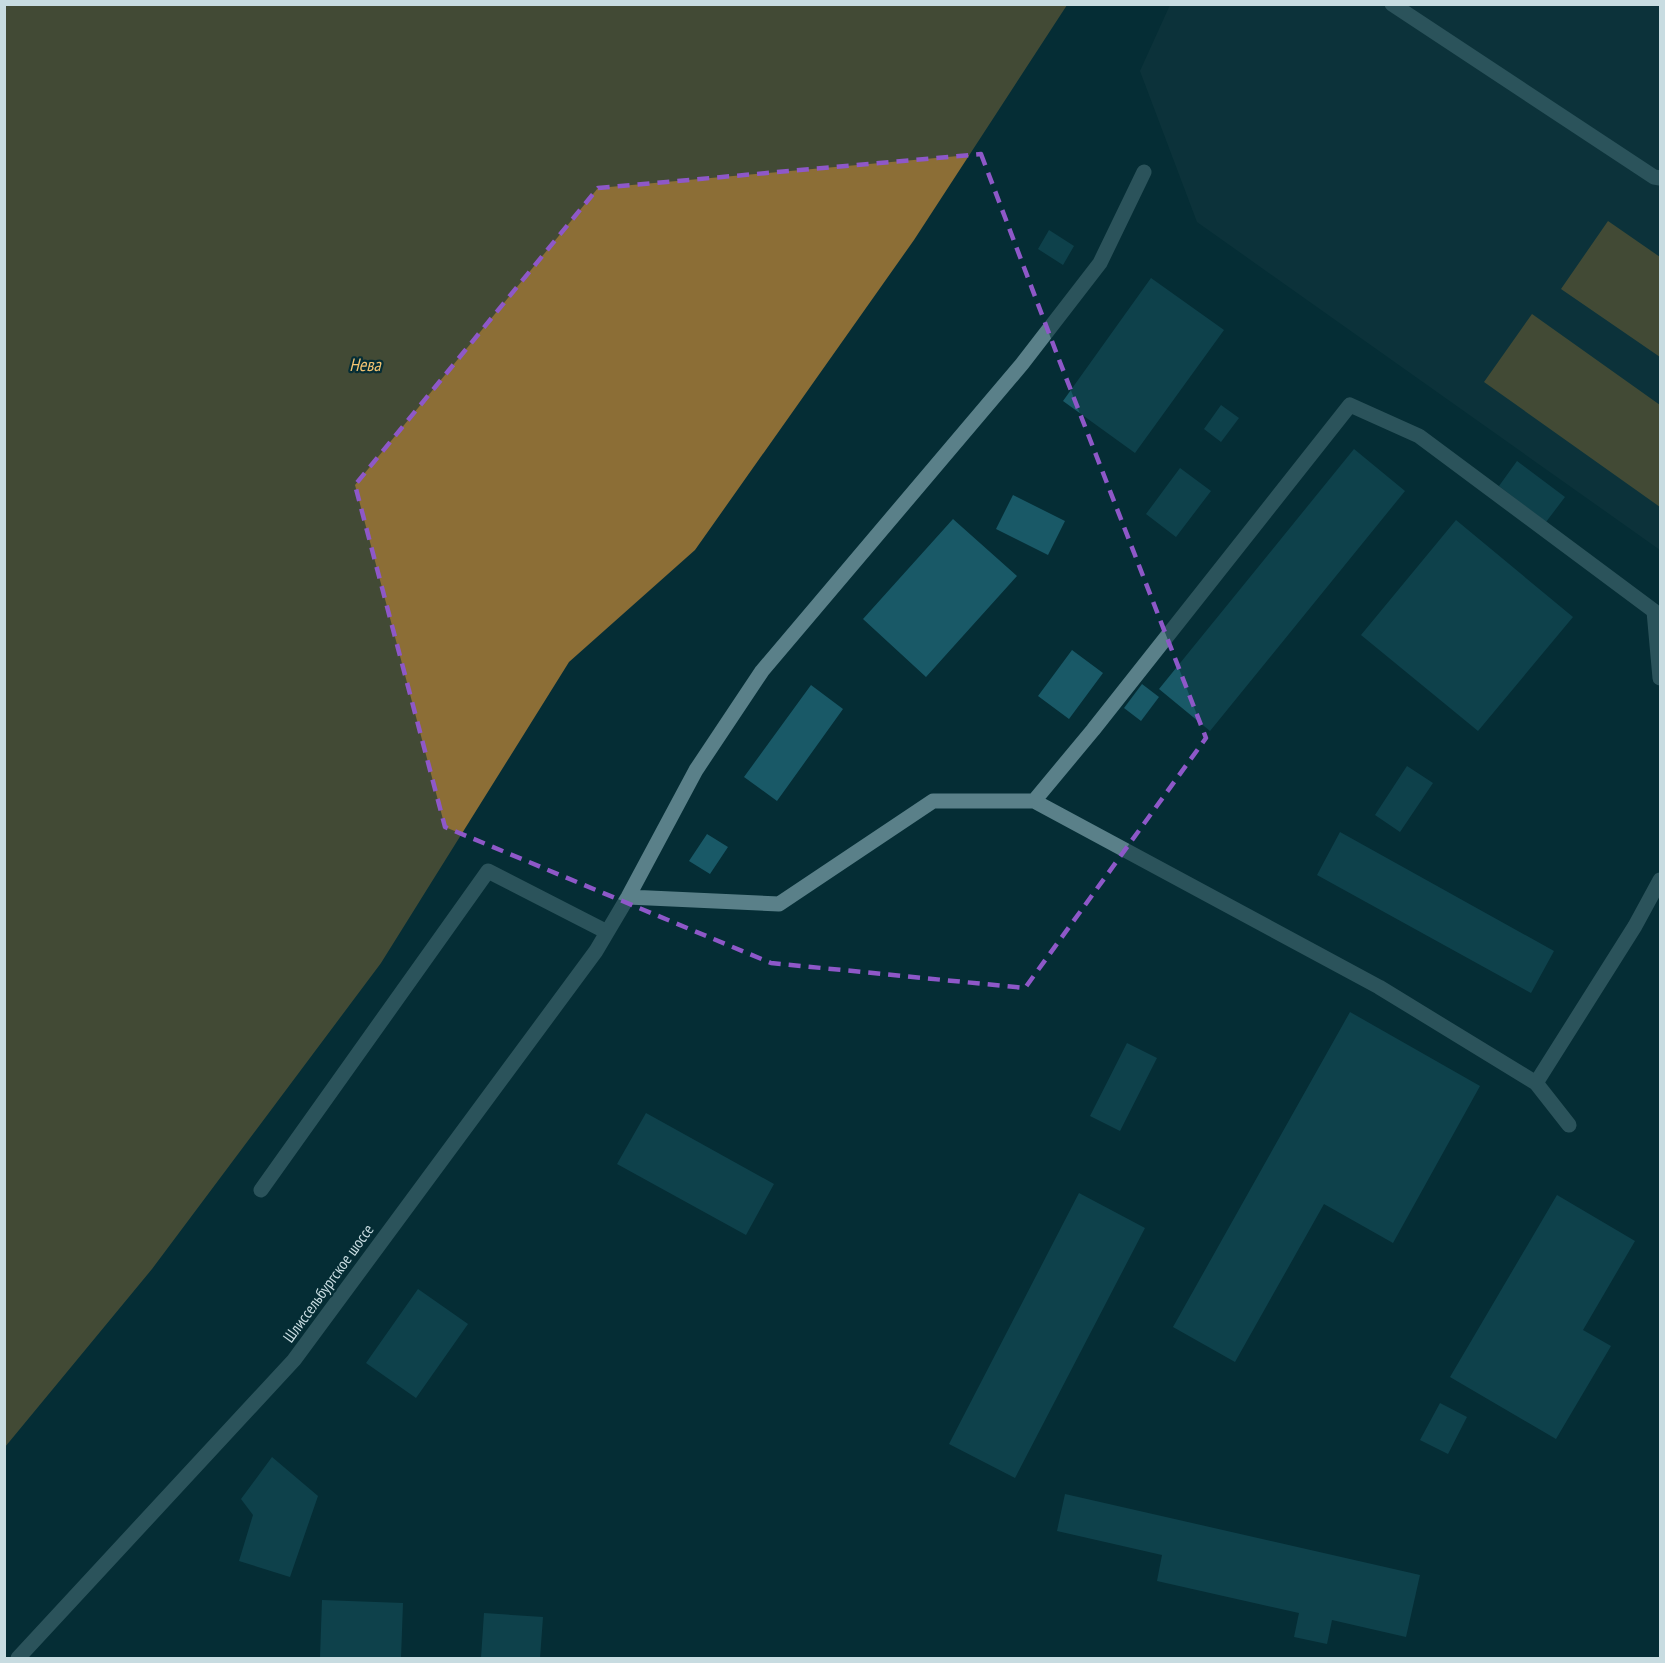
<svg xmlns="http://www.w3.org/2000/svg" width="1665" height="1663" font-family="'PT Sans Narrow',sans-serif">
  <rect width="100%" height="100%" fill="#052d35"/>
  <!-- built -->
  <path fill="#143941" d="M1170,5h490v545l-463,-328 -57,-151z"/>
  <!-- water -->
  <path fill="#8c6e36" d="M5,4l1062,1 -153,235 -219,310 -126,112 -188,301 -229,306 -147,178z
    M1608,221l52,36v100l-99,-68z
    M1532,314l128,91v102l-176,-125z"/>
  <!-- building -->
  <path fill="#195967" d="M1049,230l25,16 -11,19 -25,-16z
    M1151,278l73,52 -89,123 -72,-52z
    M1221,405l18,13 -18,24 -17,-13z
    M1354,449l51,42 -195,240 -51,-42z
    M1517,461l48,36 -19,25 -47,-36z
    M1180,468l31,23 -35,46 -30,-23z
    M1013,495l52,26 -17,34 -52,-26z
    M953,519l64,57 -91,101 -63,-58z
    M1456,520l117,97 -95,114 -117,-96z
    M1072,650l31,23 -34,46 -31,-23z
    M1142,684l17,13 -18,24 -17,-13z
    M811,685l32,24 -66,92 -33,-24z
    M1407,766l26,17 -33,49 -25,-17z
    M1340,832l214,119 -23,42 -214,-118z
    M707,834l21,13 -18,27 -21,-13z
    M1350,1012l130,74 -87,157 -69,-39 -89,158 -62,-35z
    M1127,1043l30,15 -37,73 -30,-15z
    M646,1113l128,71 -28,51 -129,-71z
    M1079,1193l66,35 -130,250 -66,-34z
    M1557,1195l78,46 -52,89 28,16 -55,93 -106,-62z
    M418,1289l50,35 -52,74 -50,-35z
    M1440,1403l27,14 -19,37 -28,-14z
    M272,1457l46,39 -28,81 -51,-16 14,-46 -12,-16z
    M1065,1494l355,81 -14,62 -74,-17 -5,24 -33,-7 5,-24 -142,-32 5,-26 -105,-24z
    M322,1600l81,3 -2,55h-81z
    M484,1613l59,4 -3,41h-59z"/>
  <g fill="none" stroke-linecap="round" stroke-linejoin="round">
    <!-- minor -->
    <path stroke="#5a8089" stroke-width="15" d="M1392,4l262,173 6,1
      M1034,801l59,-71 257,-325 69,31 235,175 6,67
      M628,897l151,7 154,-103h101l345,186 157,96 33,42
      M1536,1083l99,-157 25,-46
      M261,1190l227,-319 119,61
      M18,1658l276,-298 302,-409 32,-54 68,-127 66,-99 260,-307 78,-101 44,-91"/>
  </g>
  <!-- marked area -->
  <path d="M0 0H1665V1663H0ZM981,154l77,203 148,381 -181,250 -254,-25 -326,-136 -90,-342 243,-297z" fill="#052d35" fill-opacity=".55" fill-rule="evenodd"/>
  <path fill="none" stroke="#8e58c8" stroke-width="4.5" stroke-dasharray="12 8" stroke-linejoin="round" d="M981,154l77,203 148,381 -181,250 -254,-25 -326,-136 -90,-342 243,-297z"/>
  <g text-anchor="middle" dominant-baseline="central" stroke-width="4.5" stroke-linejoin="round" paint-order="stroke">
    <!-- street labels -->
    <g font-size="16" fill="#c8dce1" stroke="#052d35">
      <text transform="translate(328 1283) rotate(-54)">Шлиссельбургское шоссе</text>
    </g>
    <!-- water labels -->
    <g font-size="18" font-style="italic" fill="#f0c271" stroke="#052d35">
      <text x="365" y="364">Нева</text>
    </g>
  </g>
  <!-- border -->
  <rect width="1665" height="1663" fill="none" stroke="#c8dce1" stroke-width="12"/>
</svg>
